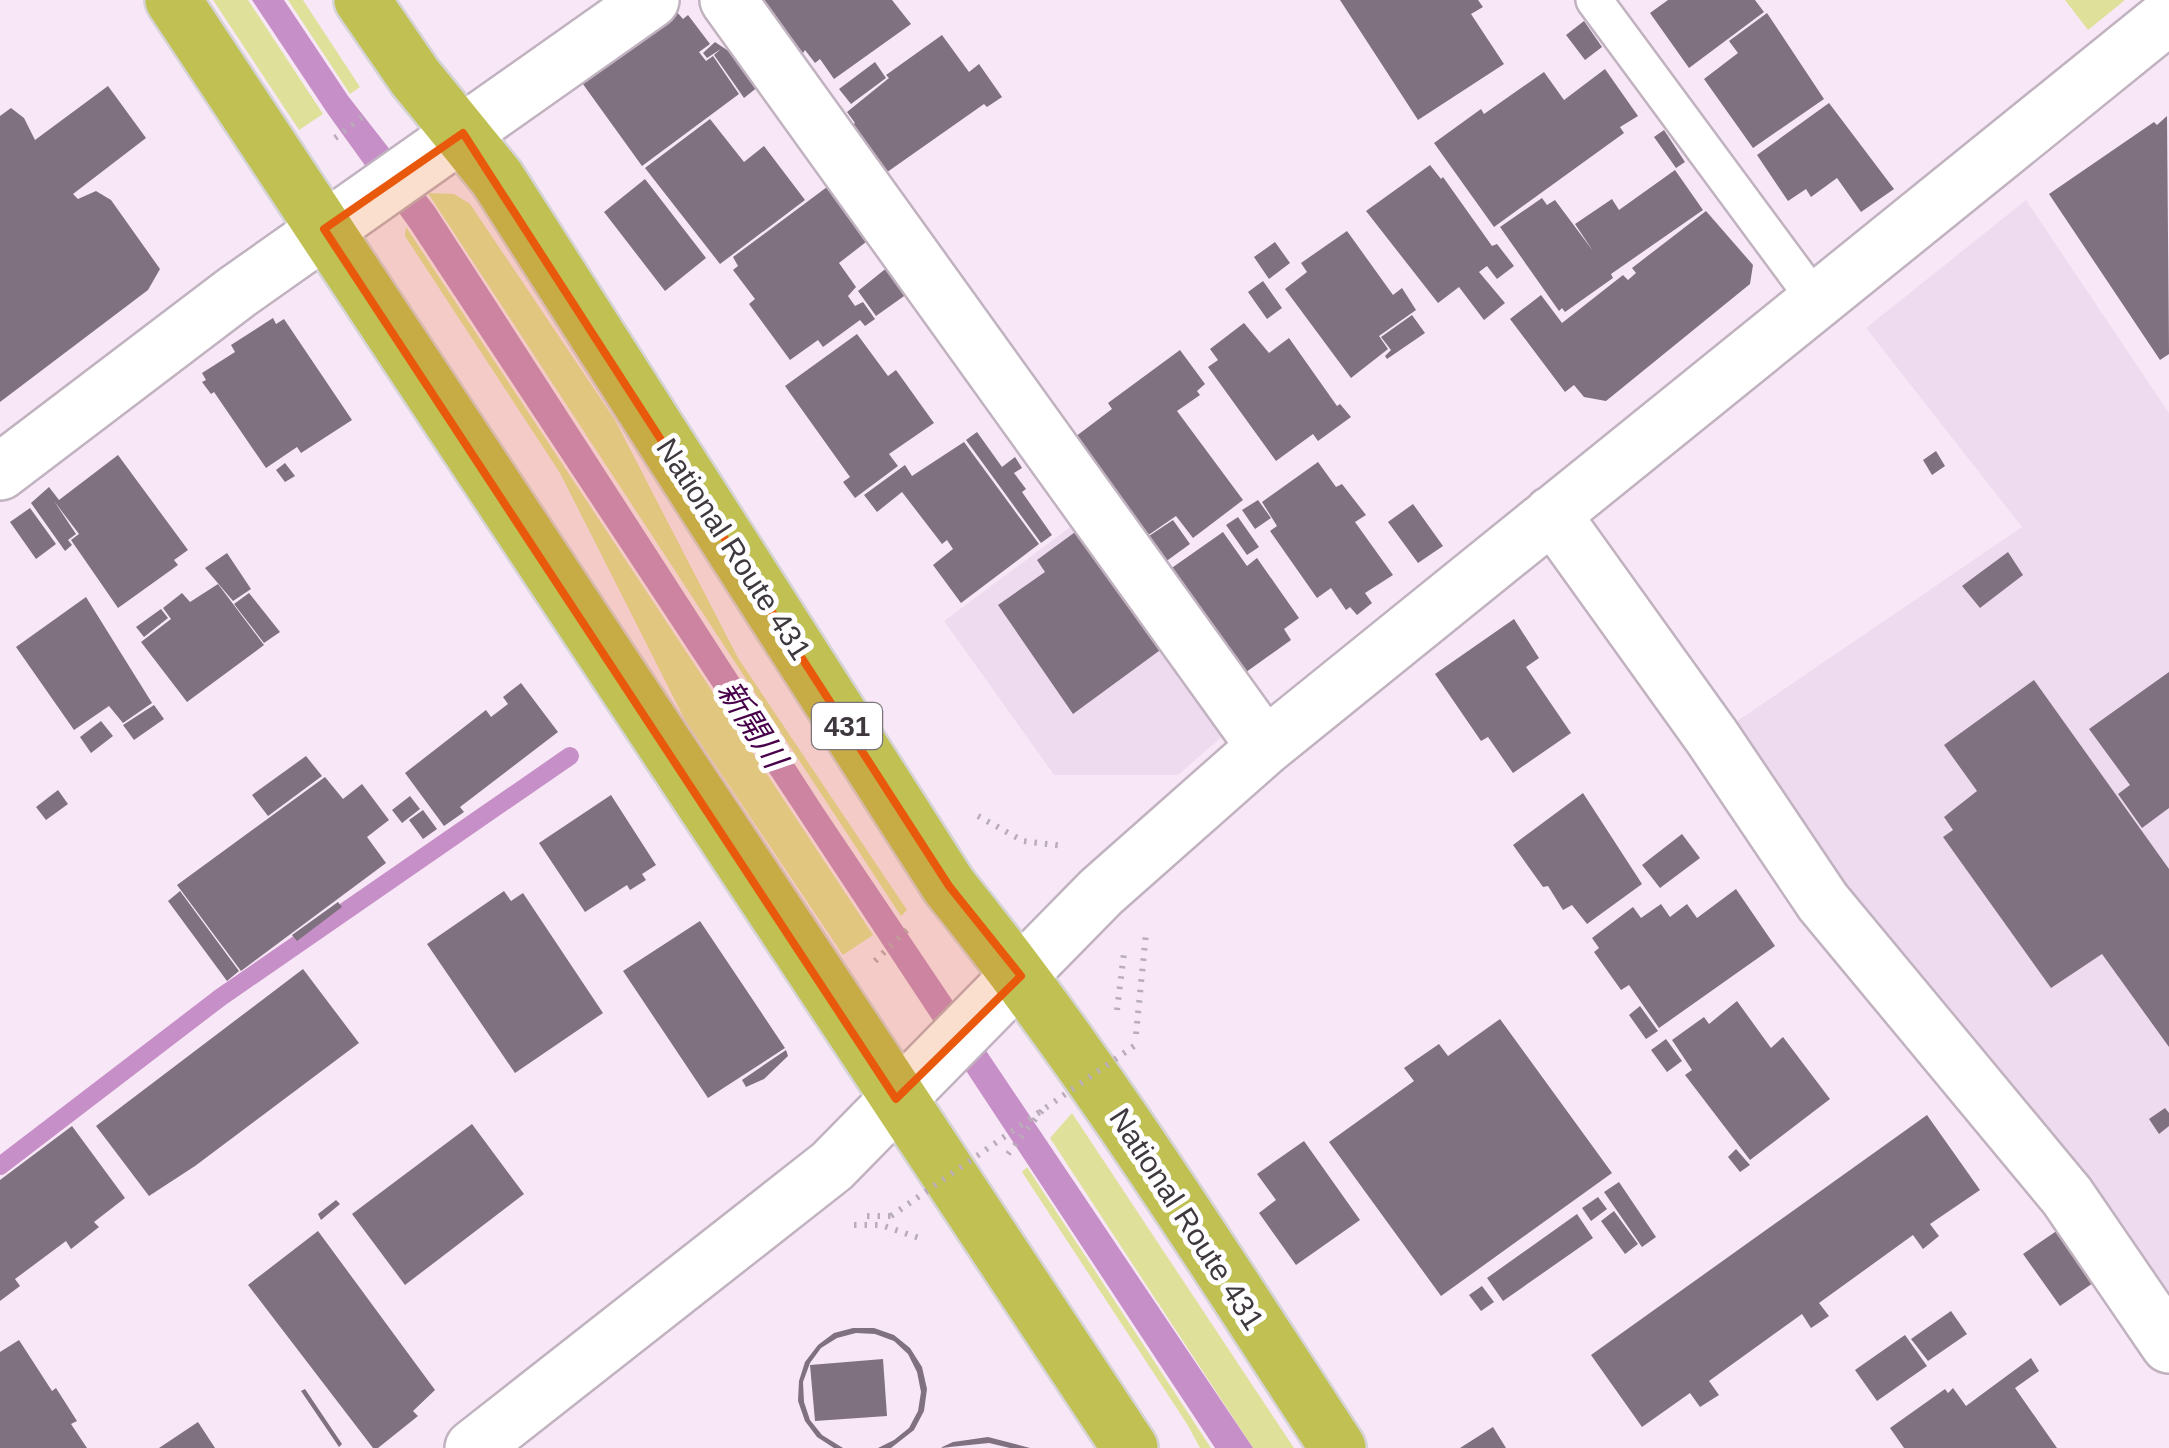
<svg xmlns="http://www.w3.org/2000/svg" width="2169" height="1448" font-family="Arial,'Noto Sans JP',sans-serif">
  <rect width="100%" height="100%" fill="#f8e8f7"/>
  <!-- built -->
  <path fill="#efdbef" d="M2026,200l143,213v895l-316,-409 -123,-173 292,-199 -156,-199z
    M1085,516l148,211 -55,48h-124l-110,-154z"/>
  <!-- green -->
  <path fill="#dfe19b" d="M213,0h35l75,114 -24,16z
    M288,0h15l57,87 -10,7z
    M2065,0h60l-37,30z
    M428,193l26,1 16,10 145,216 123,238 169,252 -6,6z
    M406,227l467,708 -30,20 -158,-235 -125,-247 -155,-237z
    M1072,1113l222,335h-41l-203,-310z
    M1027,1167l184,281h-11l-13,-24 -165,-252z"/>
  <!-- water -->
  <path fill="#c78fc7" d="M252,0h32l64,96 86,110 389,602 430,640h-38l-805,-1220 -82,-114z"/>
  <g fill="none" stroke-linecap="round" stroke-linejoin="round">
    <!-- stream -->
    <path stroke="#c78fc7" stroke-width="18" d="M0,1166l221,-169 349,-241"/>
  </g>
  <!-- building -->
  <path fill="#7f717f" d="M761,0h131l19,24 -77,55 -14,-20 -5,4 -10,-13 -2,3z
    M1340,0h138l5,7 -12,7 33,50 -86,56z
    M1668,0h87l9,12 -75,56 -39,-55z
    M676,11l7,8 5,-4 22,29 -11,8 7,9 7,-5 26,38 -97,72 -62,-86z
    M1767,13l57,86 -71,49 -49,-69 34,-26 -9,-12z
    M1584,21l18,26 -17,13 -19,-25z
    M942,35l27,37 10,-8 23,33 -15,10 -3,-3 -101,71 -34,-48 6,-4 -8,-11 42,-34 -3,-3z
    M715,42l15,10 6,-4 28,34 -20,16 -30,-43 7,-6 -14,9 -4,-5z
    M875,62l11,16 -35,26 -12,-15z
    M1605,69l33,47 -18,11 4,6 -130,94 -60,-84 47,-34 3,5 60,-42 20,28z
    M108,86l38,52 -73,56 5,5 18,-8 15,9 49,69 -12,21 -148,112v-286l11,-8 13,10 11,22z
    M1829,103l65,86 -33,23 -24,-34 -26,19 -5,-8 -18,12 -31,-46z
    M2167,116l2,238 -9,6 -111,-166 105,-72 3,3z
    M710,119l34,43 20,-16 41,54 -85,64 -75,-96z
    M1664,130l21,32 -9,6 -22,-31z
    M1430,165l11,14 2,-2 49,69 5,-2 17,22 -17,13 -10,-13 -8,6 26,31 -21,17 -25,-33 -21,16 -72,-92z
    M1675,170l28,40 -92,64 2,4 -48,34 -3,-4 -3,3 -59,-84 42,-29 5,7 8,-5 38,51 -18,-27 37,-25 7,11z
    M645,179l61,79 -41,33 -61,-79z
    M827,187l39,55 -27,21 17,24 -8,9 7,10 8,-4 12,17 -10,7 -5,-6 -37,27 -5,-7 -28,20 -41,-56 6,-5 -22,-29 5,-4 -5,-9z
    M1706,211l47,54 -3,19 -144,117 -22,-4 -10,-12 -9,7 -55,-73 31,-24 21,28 61,-48 5,5 8,-7 -4,-5z
    M1347,231l46,64 9,-7 14,22 -37,26 9,13 -37,29 -66,-89 22,-17 -6,-9z
    M1275,242l15,21 -21,16 -15,-22z
    M894,262l20,27 -38,27 -18,-25z
    M1263,281l19,27 -15,11 -19,-27z
    M1412,315l13,18 -38,26 -2,-3 6,-6 -10,-13z
    M273,318l3,6 8,-5 68,101 -51,33 -4,-6 -31,21 -52,-76 -3,2 -9,-12 4,-2 -4,-7 33,-21 -4,-7z
    M1244,323l25,30 20,-15 48,68 3,-2 11,13 -33,24 -5,-7 -37,27 -68,-94 10,-7 -8,-11z
    M857,334l31,42 8,-6 38,53 -45,31 9,12 -43,32 -12,-16 7,-5 -65,-91z
    M1180,350l25,34 -8,7 3,4 -23,16 66,89 -50,38 -17,-22 -29,20 -72,-99 37,-28 -4,-6z
    M977,432l25,35 13,-10 7,11 -8,5 12,16 -4,3 30,43 -11,8 -75,-103z
    M964,442l75,102 -78,59 -28,-38 20,-16 -6,-9 -5,4 -40,-52 -25,20 -13,-17 41,-30 7,11z
    M1936,451l9,15 -13,9 -9,-15z
    M118,455l70,95 -14,10 4,5 -60,43 -47,-68 8,-6 -25,-33 22,33 -8,6 4,5 -7,6 -34,-48 18,-16 10,13z
    M1318,462l18,25 6,-3 24,31 -11,7 38,53 -28,18 7,10 -15,12 -7,-8 -4,3 -15,-22 -14,10 -47,-67 7,-5 -15,-24z
    M285,463l10,13 -10,6 -9,-12z
    M1258,500l13,18 -16,11 -13,-19z
    M1413,504l30,42 -25,17 -30,-41z
    M30,508l26,36 -20,15 -26,-37z
    M1238,517l21,30 -12,8 -21,-30z
    M1173,520l17,24 -29,21 -18,-25z
    M1082,527l81,121 -90,66 -75,-109 47,-33 -8,-12z
    M1223,532l24,34 10,-8 42,60 -15,11 7,11 -49,35 -76,-103z
    M2008,552l15,23 -43,33 -18,-22z
    M227,553l24,36 -18,12 -28,-33z
    M218,584l46,61 -77,57 -46,-60 30,-23 -8,-11 19,-15 8,9z
    M249,593l31,39 -16,11 -30,-39z
    M86,597l66,106 -29,20 -14,-17 -35,24 -58,-83z
    M161,609l7,9 -24,19 -8,-10z
    M1514,619l25,39 -13,9 45,66 -58,40 -25,-36 -7,4 -46,-67z
    M2169,672v136l-27,20 -24,-34 12,-9 -41,-56z
    M2034,680l135,189v178l-67,-93 -51,34 -108,-151 10,-7 -9,-13 33,-26 -33,-46z
    M521,683l37,49 -98,75 4,5 -20,14 -39,-53 81,-63 5,7 17,-13 -5,-7z
    M154,705l10,14 -30,21 -11,-15z
    M101,721l12,15 -22,17 -11,-16z
    M306,756l16,20 -54,40 -16,-21z
    M325,777l18,22 19,-15 27,36 -22,17 19,26 -145,108 -64,-86z
    M58,790l10,14 -22,16 -10,-13z
    M1583,793l59,91 -55,40 -15,-19 -9,5 -15,-24 -5,1 -30,-42z
    M611,795l45,70 -14,9 4,6 -16,10 -3,-5 -42,27 -46,-69z
    M410,796l10,13 -18,14 -10,-13z
    M423,810l14,19 -14,10 -14,-19z
    M1682,834l18,24 -40,30 -18,-23z
    M1736,889l39,57 -116,82 -30,-43 -8,5 -27,-38 5,-4 -7,-10 41,-31 8,11 20,-14 9,13 17,-13 10,14z
    M180,891l59,80 -12,10 -59,-80z
    M504,891l7,10 12,-8 80,120 -88,60 -88,-129z
    M338,902l4,5 -45,34 -5,-6z
    M700,921l85,127 -77,50 -85,-127z
    M303,969l56,74 -164,123 -46,30 -53,-70z
    M1737,1001l34,47 12,-11 47,62 -80,61 -65,-85 7,-5 -20,-30 32,-23 5,7z
    M1640,1006l18,25 -12,8 -17,-24z
    M1500,1019l112,154 -171,123 -112,-154 85,-61 -10,-13 35,-24 9,12z
    M1666,1039l16,22 -15,11 -16,-22z
    M786,1050l2,6 -24,23 -18,8 -4,-7z
    M2165,1108l4,5v13l-10,8 -10,-15z
    M1927,1115l53,75 -50,34 9,12 -16,13 -10,-14 -94,68 10,13 -18,12 -9,-14 -93,67 10,14 -19,12 -10,-14 -48,34 -51,-72z
    M472,1124l52,70 -119,91 -53,-71z
    M72,1126l53,72 -31,24 5,5 -28,22 -5,-8 -51,38 5,7 -20,15v-121z
    M1304,1141l56,79 -64,45 -37,-52 17,-13 -19,-26z
    M1736,1149l14,16 -10,7 -12,-15z
    M1619,1182l37,55 -14,10 -38,-55z
    M1598,1197l9,12 -16,12 -9,-13z
    M336,1200l4,4 -19,16 -3,-6z
    M1614,1211l24,33 -13,10 -24,-33z
    M1577,1214l16,24 -90,63 -16,-23z
    M2058,1230l35,53 -33,23 -37,-52z
    M318,1231l117,159 -22,21 5,5 -40,32h-5l-125,-163z
    M1482,1286l12,16 -13,9 -12,-16z
    M1951,1311l16,23 -39,27 -17,-22z
    M853,1328h21l20,7 16,13 12,19 5,22 -3,22 -10,19 -23,18h-13l16,-8 15,-12 9,-17 3,-19 -4,-20 -9,-18 -14,-13 -19,-7 -19,-1 -19,5 -16,10 -11,15 -7,19 1,20 6,18 12,15 21,13h-9l-17,-11 -12,-16 -7,-20 1,-20 6,-19 13,-17 16,-12z
    M1905,1335l22,31 -50,35 -22,-31z
    M19,1340l33,51 4,-3 21,33 -6,3 16,24h-87v-96z
    M2031,1358l8,13 -24,17 42,60h-153l-14,-20 55,-39 3,4 5,-5 13,18z
    M883,1359l4,57 -72,5 -5,-56z
    M305,1389l37,55 -3,3 -38,-56z
    M198,1422l17,26h-56z
    M1493,1427l13,21h-46z
    M988,1437l42,11h-20l-21,-5 -49,5 13,-6z"/>
  <g fill="none" stroke-linecap="round" stroke-linejoin="round">
    <defs>
      <path id="lane" d="M1594,0l223,302"/>
      <path id="street" d="M728,0l537,747
        M0,472l237,-180 414,-292
        M1552,514l160,223 111,165 244,294 102,149
        M473,1448l359,-282 269,-274 164,-145 904,-731"/>
      <path id="highway" d="M173,0l957,1448
        M362,0l53,77 82,101 452,708c144,178 264,371 389,562"/>
    </defs>
    <!-- lane casing -->
    <use href="#lane" stroke="#c1b2c0" stroke-width="40"/>
    <!-- street casing -->
    <use href="#street" stroke="#c1b2c0" stroke-width="60"/>
    <!-- highway casing -->
    <use href="#highway" stroke="#d5d3d5" stroke-width="60"/>
    <!-- path -->
    <path stroke="#b9adb9" stroke-width="6" stroke-dasharray="2.5 8" stroke-linecap="butt" d="M335,138l33,-25
      M978,816l45,25 40,5
      M875,961l34,-33
      M1117,1010l7,-57
      M1136,1034l10,-101
      M1008,1154l36,-46
      M867,1216h24
      M854,1225h27l38,13"/>
    <!-- lane -->
    <use href="#lane" stroke="#fff" stroke-width="35"/>
    <!-- street -->
    <use href="#street" stroke="#fff" stroke-width="55"/>
    <!-- highway -->
    <use href="#highway" stroke="#c0c053" stroke-width="55"/>
    <!-- path-bridge -->
    <path stroke="#b9adb9" stroke-width="6" stroke-dasharray="2.5 8" stroke-linecap="butt" d="M891,1216l243,-170"/>
  </g>
  <!-- marked area -->
  <path fill="#e8590c" fill-opacity="0.2" stroke="#e8590c" stroke-width="8" stroke-linejoin="round" d="M463,133l486,753 72,90 -125,123 -572,-870z"/>
  <g text-anchor="middle" dominant-baseline="central" stroke-width="10" stroke-linejoin="round" paint-order="stroke">
    <!-- shield labels -->
    <rect fill="#fff" stroke="#797479" stroke-width="2.5" x="812" y="703" width="70" height="46" rx="8"/>
    <g font-size="28" font-weight="bold" fill="#3f393f">
      <text x="847" y="726">431</text>
    </g>
    <!-- street labels -->
    <g font-size="30" fill="#3f393f" stroke="#fff">
      <text transform="translate(734 549) rotate(57)">National Route 431</text>
      <text transform="translate(1187 1219) rotate(57)">National Route 431</text>
    </g>
    <!-- water labels -->
    <g font-size="32" font-style="italic" fill="#470049" stroke="#fff">
      <text transform="translate(752 724) rotate(57)">新開川</text>
    </g>
  </g>
</svg>
